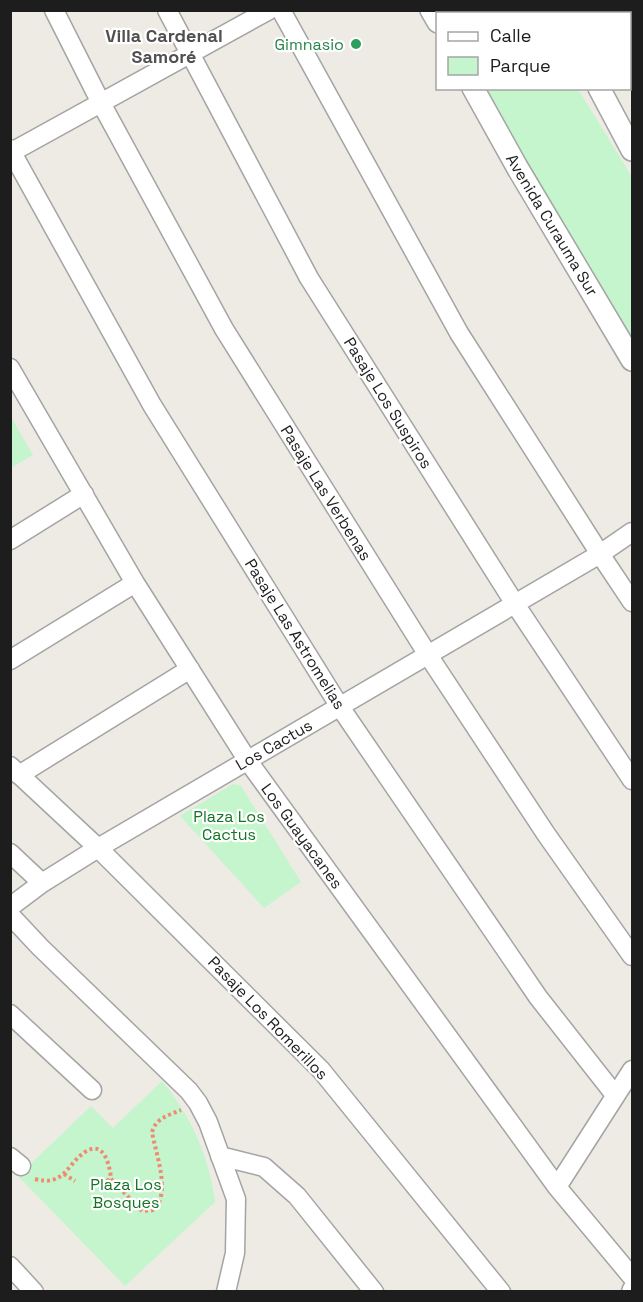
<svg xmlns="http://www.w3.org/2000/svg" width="643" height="1302" font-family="'Space Grotesk',sans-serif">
  <rect width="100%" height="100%" fill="#eeebe4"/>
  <!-- park -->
  <path fill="#c4f5cc" d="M536,10l2,3 -91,1 -2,-3z
    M487,89h91l54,88v160l-117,-196z
    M10,415l23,40 -22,13h-1z
    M233,784l8,2 60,96 -37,26 -84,-92z
    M162,1081c28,33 48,77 53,121l-90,84 -107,-110 73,-70 22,22z"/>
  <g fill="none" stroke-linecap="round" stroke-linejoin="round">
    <!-- stream -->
    <path stroke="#a7c9d9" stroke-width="7" d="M459,11l2,-1"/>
    <defs>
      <path id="minor" d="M54,10l47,93 123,226 204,326 118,179 86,122
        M167,10l142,268 206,326 117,176
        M281,10l178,323 141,221 32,48
        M10,149l142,256 188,302 198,290 77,98
        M10,153l259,-143
        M10,368l125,215 113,178 309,426 75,90
        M10,540l74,-46
        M10,660l125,-77
        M10,766l88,82 223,222 180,222
        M19,775l171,-106
        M10,853l32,30
        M10,907l32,-24 56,-35 502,-294 32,-22
        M10,915l30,32 149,144 9,12 10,19 28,77 -1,54 -9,39
        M10,1014l82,76
        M220,1156l44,11 33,29 77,96
        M10,1157l11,9
        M557,1187l75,-117
        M10,1266l24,26
        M631,1292l1,-3"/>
      <path id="tertiary" d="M431,10l7,12
        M557,10l1,4
        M473,88l44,79 115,193
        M599,88l33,62"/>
    </defs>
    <!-- minor casing -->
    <use href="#minor" stroke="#a4a4a4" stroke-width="21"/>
    <!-- tertiary casing -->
    <use href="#tertiary" stroke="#a4a4a4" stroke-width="24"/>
    <!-- path -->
    <path stroke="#f08b73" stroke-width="4" stroke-dasharray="3 3" stroke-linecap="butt" d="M64,1174l11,7
      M35,1179c29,8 32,-15 50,-27 19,-13 25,14 26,27l31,32 12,-1c17,-18 2,-55 -2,-78 4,-14 17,-17 29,-22
      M101,1183l10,-4"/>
    <!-- minor -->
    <use href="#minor" stroke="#fff" stroke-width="18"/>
    <!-- tertiary -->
    <use href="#tertiary" stroke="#fff" stroke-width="21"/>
  </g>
  <!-- markers -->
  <circle fill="#2e9e5b" stroke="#fff" stroke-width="2" cx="356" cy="44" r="6"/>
  <g text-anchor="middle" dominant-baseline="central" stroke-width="4.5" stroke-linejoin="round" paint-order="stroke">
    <!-- leisure labels -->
    <g font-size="16" fill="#27864d" stroke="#fff" text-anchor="end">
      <text x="344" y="44">Gimnasio</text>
    </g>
    <!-- street labels -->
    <g font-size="16" fill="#1d1d1d" stroke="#fff">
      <text transform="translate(552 225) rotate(59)">Avenida Curauma Sur</text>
      <text transform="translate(388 403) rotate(58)">Pasaje Los Suspiros</text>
      <text transform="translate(326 493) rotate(58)">Pasaje Las Verbenas</text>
      <text transform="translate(295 634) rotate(58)">Pasaje Las Astromelias</text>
      <text transform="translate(274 745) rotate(-30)">Los Cactus</text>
      <text transform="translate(302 836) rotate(54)">Los Guayacanes</text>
      <text transform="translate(268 1018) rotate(46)">Pasaje Los Romerillos</text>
    </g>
    <!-- park labels -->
    <g font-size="16" fill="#137424" stroke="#fff">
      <text x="229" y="816">Plaza Los<tspan x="229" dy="18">Cactus</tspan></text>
      <text x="126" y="1184">Plaza Los<tspan x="126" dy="18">Bosques</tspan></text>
    </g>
    <!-- neighbourhood labels -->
    <g font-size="18" font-weight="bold" fill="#505050" stroke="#fff">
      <text x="164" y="35">Villa Cardenal<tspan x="164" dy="21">Samoré</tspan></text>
    </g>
  </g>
  <!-- border -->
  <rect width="643" height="1302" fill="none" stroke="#1d1d1d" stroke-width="24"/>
  <!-- legend -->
  <rect x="436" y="12" width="195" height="78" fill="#ffffff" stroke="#a5a5a5" stroke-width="1.5"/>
  <rect x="448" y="32" width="30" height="9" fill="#ffffff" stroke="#a5a5a5" stroke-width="1.5"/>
  <text x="490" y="42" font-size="18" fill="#1d1d1d">Calle</text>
  <rect x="448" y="57" width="30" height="18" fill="#c4f5cc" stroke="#a5a5a5" stroke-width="1.5"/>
  <text x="490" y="72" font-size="18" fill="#1d1d1d">Parque</text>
</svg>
